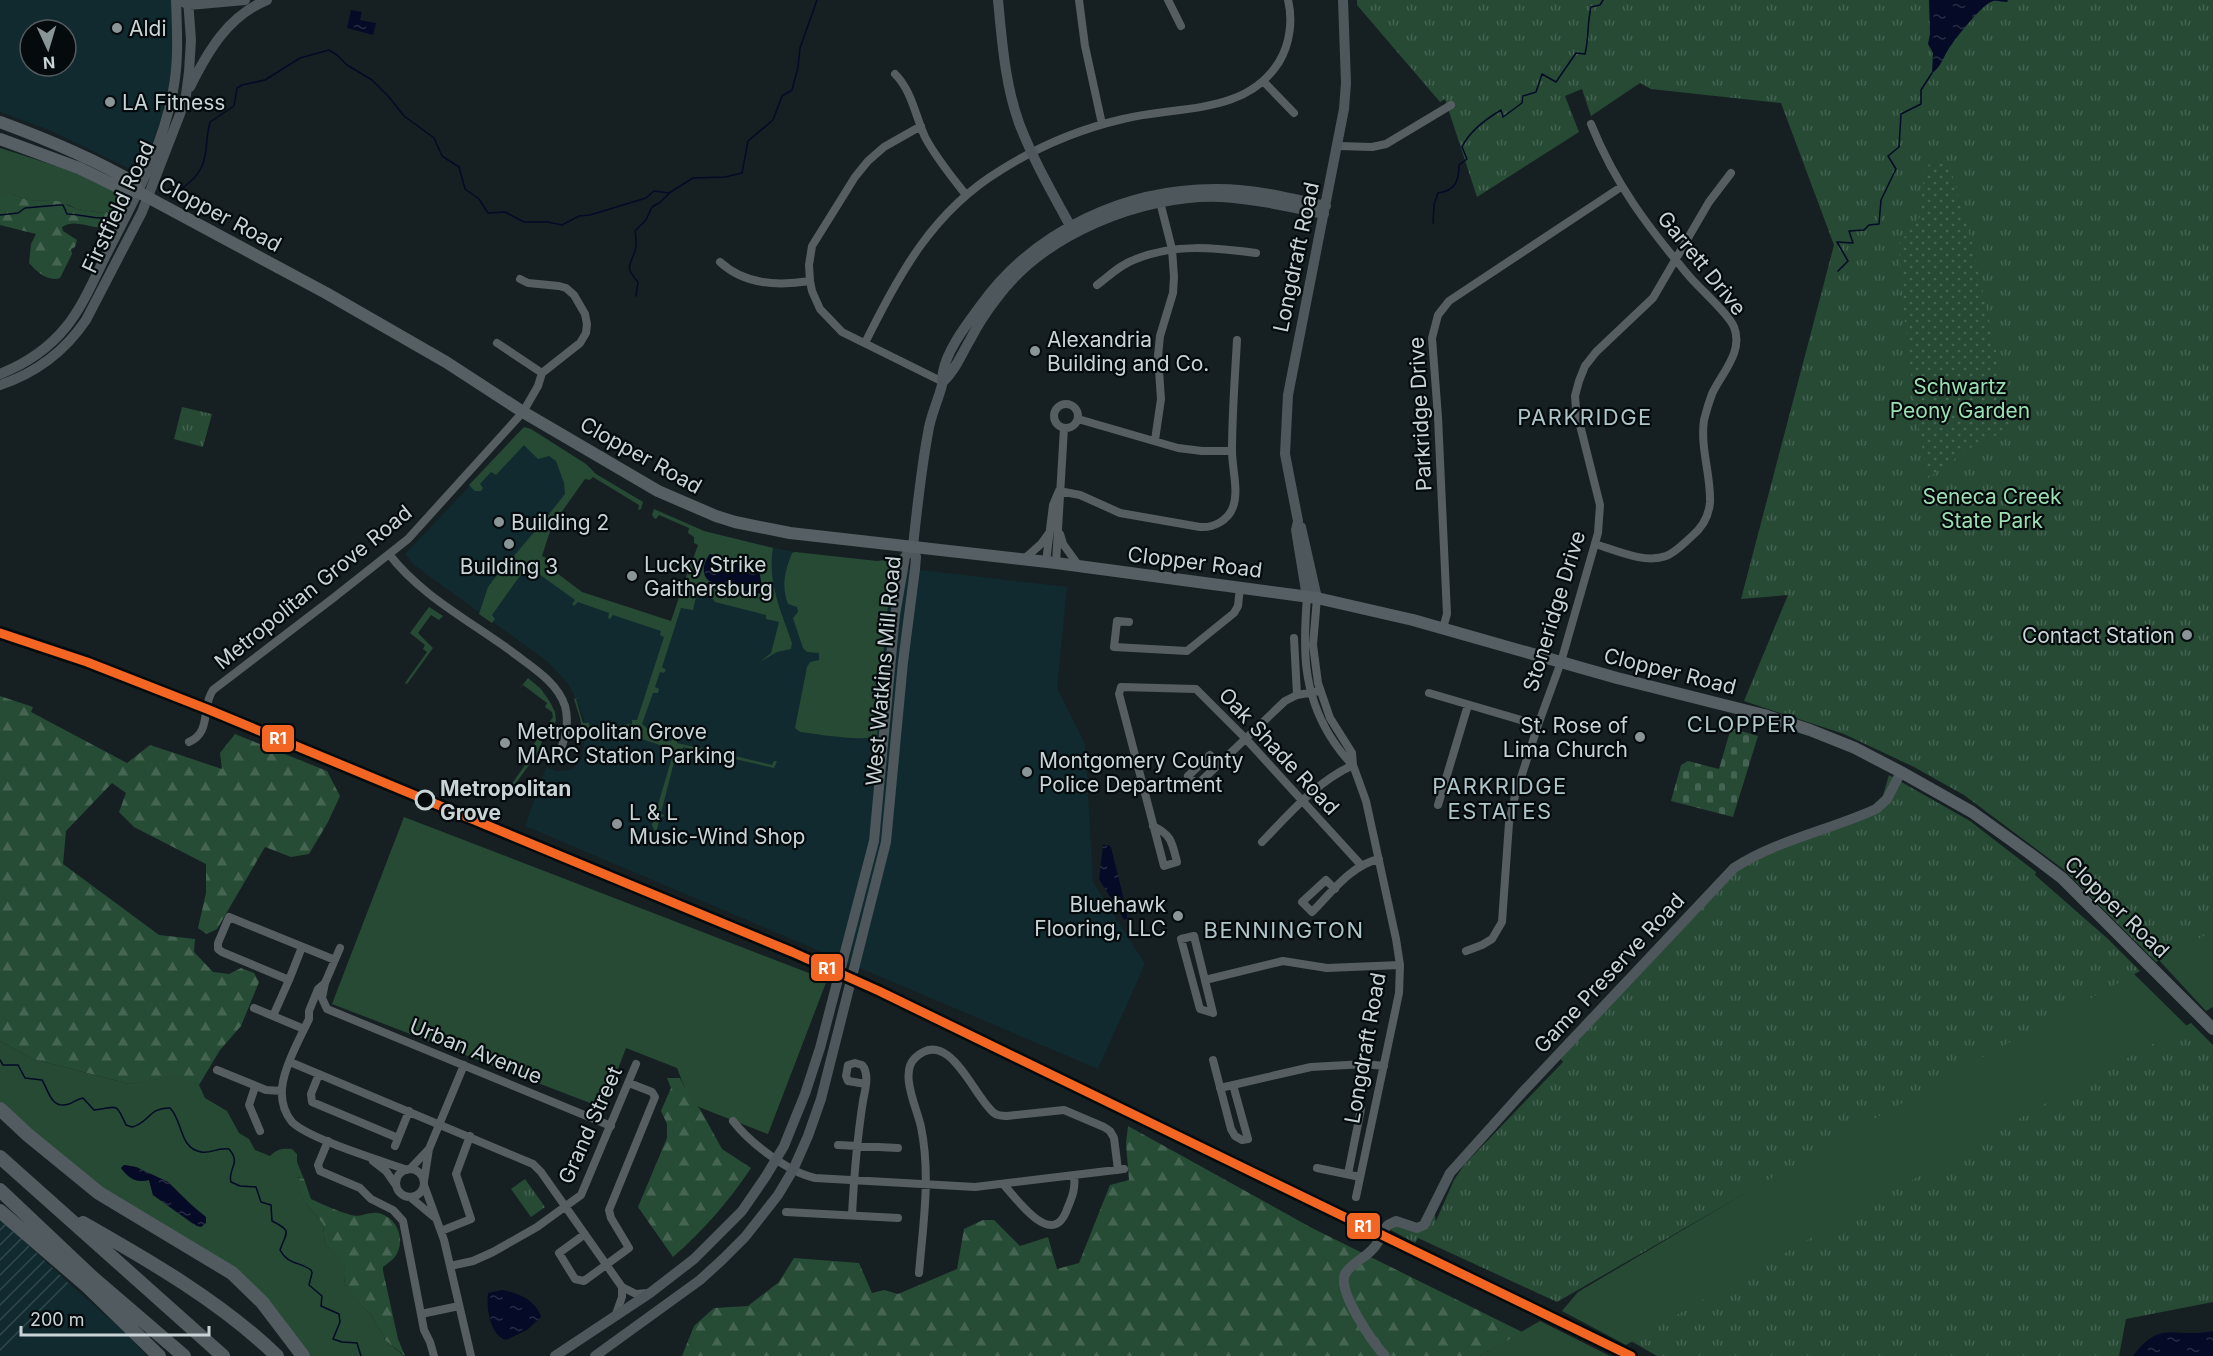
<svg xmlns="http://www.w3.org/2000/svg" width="2213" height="1356" font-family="Inter,sans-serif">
  <defs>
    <pattern id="industrial-furrows" width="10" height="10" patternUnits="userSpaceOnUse" patternTransform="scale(1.5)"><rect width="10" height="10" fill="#102a2f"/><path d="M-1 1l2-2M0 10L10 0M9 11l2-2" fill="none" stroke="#31484c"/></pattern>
    <pattern id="forest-firs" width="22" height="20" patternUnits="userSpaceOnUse" patternTransform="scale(1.5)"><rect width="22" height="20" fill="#274c36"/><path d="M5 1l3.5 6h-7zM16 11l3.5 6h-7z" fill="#456552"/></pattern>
    <pattern id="cemetery-stones" width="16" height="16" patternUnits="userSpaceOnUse" patternTransform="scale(1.5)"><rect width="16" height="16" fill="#274a35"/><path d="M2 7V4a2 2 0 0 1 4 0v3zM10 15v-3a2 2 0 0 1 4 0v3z" fill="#456352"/></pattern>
    <pattern id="park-tufts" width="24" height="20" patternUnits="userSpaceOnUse" patternTransform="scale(1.5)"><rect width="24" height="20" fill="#274a35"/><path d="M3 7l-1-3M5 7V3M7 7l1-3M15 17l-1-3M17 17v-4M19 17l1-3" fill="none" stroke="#456352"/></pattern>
    <pattern id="garden-dots" width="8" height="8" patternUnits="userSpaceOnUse" patternTransform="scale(1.5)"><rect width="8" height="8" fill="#274a35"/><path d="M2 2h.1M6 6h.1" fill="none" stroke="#456352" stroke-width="1.8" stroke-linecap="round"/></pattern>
    <pattern id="water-ripples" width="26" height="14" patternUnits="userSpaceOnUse" patternTransform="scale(1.5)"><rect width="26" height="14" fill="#050a26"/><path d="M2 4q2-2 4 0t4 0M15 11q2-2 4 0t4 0" fill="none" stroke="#282d45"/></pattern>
  </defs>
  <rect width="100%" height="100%" fill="#162022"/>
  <!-- built -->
  <path fill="#102a2f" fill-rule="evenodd" d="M0,0h171l2,31 -2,47 -12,46 -14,41 -11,6 -85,-41 -49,-18zM30,30h36v36h-36z
    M523,430l67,41 -67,85 64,45 86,25 34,-92 88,18 116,17 156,18 -10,101 28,56 8,138 52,82 -47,105 -573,-243 21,-59 10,4 13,-1 6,-3 8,-11 1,-36 -5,-14 -10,-21 -21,-23 -134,-97 -9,-11z
    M74,1288l52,45 21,23h-139v-3z"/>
  <!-- industrial -->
  <path fill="url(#industrial-furrows)" d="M0,1219l74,69 -66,65v3h-8z"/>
  <!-- grass -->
  <path fill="#274a35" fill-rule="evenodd" d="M0,148l72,23 53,26 2,6 -12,24v-18l-13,4 -26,-4 -7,-4 -18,-4 -24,-1 -15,-6h-12z
    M524,427l7,2 55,35 10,10 47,28 -2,7 -3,1 1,-5 -46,-28 -3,3 -5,-1 -22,31 -6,15h-5l-10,31 4,2 -1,6 37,28 89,29 19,-56 -4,-3 4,-4 3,1 5,-14 -4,-2v-6l-6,-4 1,-5 -30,-13 -3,4 -2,-1 -2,-3 2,-6 50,22 69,17c-6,34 8,63 19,95l-1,6 -14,3 -17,10 11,-9 8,-31 -13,-3v-4l-51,-13 -2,-3 -16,-6 -4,17 -12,-2 -19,59 4,3 -2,3 -4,-1 -5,15 4,2 -1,4h-5l-11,31 11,9v4l18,4 4,-4 2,2v4l27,6 3,-4 3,1v4l62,15 2,-4h3l-3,7 -91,-21 -2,7h-5l-15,59 4,3 -5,1 -4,16 -4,-8 21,-71 -4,-1v-5l-55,-18 -21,1v5l-10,-1 -3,-17 -6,-19 6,-2 -4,2 7,24h6l1,5 42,-4v-4h5l27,-83 -4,-2 1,-4 -48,-16 -3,4 -2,-1 1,-5 -31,-11 -4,4 -2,-2 3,-4 -43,-31 -3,4 -5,-3 -32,45 3,4 -3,4 -13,-9 9,-27 6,-8 48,-56 23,-29 -1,-11 -8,-22 -7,-5 -11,3 -14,-14 -28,30 -5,-3 -11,12 3,4 -2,3h-6l-6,-6z
    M795,552l82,9 14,-2 6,6 -3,3 -8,52 -9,116c-13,6 -61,-2 -77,-4l-5,-4 12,-61 3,-5 9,-2v-7l-12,-1 -4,-4 -10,-30 5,-6 -1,-5 -9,-3c-7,-19 -3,-33 4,-51z
    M429,607l14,9 -4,4 -8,-5 -13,18 15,15 -26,36 -2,-1 22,-31 -4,-3 2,-4 -15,-12z
    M528,678l13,11 9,13 5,10 1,9 -14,17 -2,15 -8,8 -25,34 -7,2 -3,-1 2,-3 5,2 33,-47 -3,-4 19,-27 -1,-5 -7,-5 2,-4 -24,-18 -4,4z
    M404,817l423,163 -59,154 -77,-30 -14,-36 -51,-20 -23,60 -271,-104z
    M2213,926v81l-7,4 -50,-54z
    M2132,972l58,57 -372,210 -192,106 -64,-34 16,-19 358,-212z
    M0,1041l33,18 97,25 47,-12 22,13 6,13 22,13 12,22 10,6 6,11 15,6c7,-7 13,-8 22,-7l5,5v8l7,17 -7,-2 7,24 19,23 2,20c16,13 23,18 19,40 11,10 16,23 28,31 2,10 11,15 13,25l19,16h-97l-46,-59 -169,-114 -92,-80zM124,1165l12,2 32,15 27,26 -2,16 -40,-29 -4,-15c-13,3 -20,-2 -28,-12z
    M1540,1321l70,35h-131z"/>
  <!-- forest -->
  <path fill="url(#forest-firs)" d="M0,194h12l15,6 31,1 18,8 26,4 13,-4 5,2 -5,16c-6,0 -14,1 -20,0 -11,-2 -23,-7 -33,0l1,4 14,9 -2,7 -4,2 1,5 -12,24c-12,4 -23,-6 -31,-15l2,-19 5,-10 -36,-9z
    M0,696l33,11 -2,5 96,51 23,-18 72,24 -2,-16 15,-19 92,37 13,25 -12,26 -19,32 -18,3 -26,-10 -48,82 -10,5 -9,-6 8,-35v-29l-72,-37 -15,-15 7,-19 -14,-10 -46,48 -3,33 96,71 36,4 -1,13 19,20 16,2 12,-6 13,5 5,9 -18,44 -21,24 -21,35 -22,-12 -47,11 -97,-25 -33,-18z
    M667,1078h13l12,24 8,7 22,40 29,19c-22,33 -48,63 -78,89l-35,-50 29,-69v-14l-6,-13 10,-23z
    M1128,1126l184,102 210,104 -43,24h-797l12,-30 20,-18 34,-2 31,-24 15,-24 65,5 13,30 12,-3 14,4 59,-25 7,-40 19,-9h11l26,26 28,-9 9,32 22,-6 31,-78 19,-5 -3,-37z
    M296,1177l8,2 7,20c13,6 26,12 40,16 9,3 18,-4 27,-2 20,4 29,29 16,45 -3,3 -7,6 -11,9v4l15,68 7,17 -20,-16c-2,-10 -11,-15 -13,-25 -12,-8 -18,-21 -28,-31 4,-22 -4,-27 -19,-40l-2,-20 -19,-23z"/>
  <!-- cemetery -->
  <path fill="url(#cemetery-stones)" d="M1731,728l27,8 -25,81 -62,-16 10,-36 7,-4 31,8z"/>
  <!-- park -->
  <path fill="url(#park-tufts)" d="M1357,0h856v931l-57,31 -93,-93 -99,-74 -50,-28 -70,-33 -100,-33 44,-106 -47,4 93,-354 -53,-142 -130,-14 -11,-6 -49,33 -9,-27 -17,7 14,36 -102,65 -32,-98 -5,3 -83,-97z
    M182,407l30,7 -9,33 -29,-8z
    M1889,775l81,46 66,51 -1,3 73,64 32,32 -181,99 -402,232 -139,-64 -3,5 -26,-14 6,-4 25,3 13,-22 3,15 18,-41 10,-15 99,-103 -3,-4 168,-179 21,-17 129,-50z
    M2191,1023l22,22v257l-87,17 -7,37h-462l-26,-15 438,-251z
    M525,1179l20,28 -14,10 -20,-28z"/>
  <!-- garden -->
  <path fill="url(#garden-dots)" d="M1949,163l23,80 41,184 -43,21 -42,30c-15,-77 -25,-155 -29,-234l21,-27 5,-52z"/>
  <!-- water -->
  <path fill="url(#water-ripples)" d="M1929,0h79l-1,2c-4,0 -10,-2 -14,-1 -11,3 -39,39 -45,49 -5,8 -8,18 -16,23l1,-20 -5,-9 2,-10z
    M351,10l11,2 -2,8 16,3 -3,12 -26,-7z
    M710,554l46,13 3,3 4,22 -7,2 -47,-13c-9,-7 -5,-20 1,-27z
    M1103,845h5l3,2 16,65v7l-2,2 -26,-42z
    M124,1165l12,2 32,15 21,21 17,14v6l-5,4 -4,-1 -44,-31 -4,-15c-12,3 -20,-1 -28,-12z
    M502,1290c16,3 34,10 39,27l-14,13 -21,10c-16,-5 -20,-32 -18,-47z
    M2213,1331v25h-80c28,-38 42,-17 80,-25z"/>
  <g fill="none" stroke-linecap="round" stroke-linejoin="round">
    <!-- stream -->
    <path stroke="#050a26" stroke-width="1.5" d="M163,192c10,3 14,0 22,-6 27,-20 18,-38 25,-64l24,-16 3,-18 5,-3 23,-5 35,-22 29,-8 8,5 10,10 25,15 17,17 15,19 30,22 8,18 17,11 6,22 14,10 9,14 17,-1 19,10h24l14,3 17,-9 11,-1 56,-17 8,-7 15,2 24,-15 32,-1 17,-4 6,-32 25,-21 9,-24 10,-6 6,-23 2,-19 17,-48
      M0,215l18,-2 7,-5 34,-3h4l4,9c18,0 33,9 51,0
      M1433,223l1,-18 4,-12c17,-2 21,-12 21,-28l8,-6 -5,-12c7,-15 24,-28 39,-37l2,7 19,-14 1,-7 13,-4 6,-18 14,8 20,-29 9,1c4,-16 2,-30 6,-47l9,-2 3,-5
      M1838,271l10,-10 -11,-19 16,1 -4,-12 15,-1 5,-5 10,-1 2,-24 15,-31 -8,-13 11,-9 2,-33 20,-10v-14l11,-17
      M636,296l2,-14c-13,-15 -9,-14 -3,-31 2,-6 1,-14 0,-20l11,-11 6,-13 7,-4 10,-9
      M0,1060l3,5h15l7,13 17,2c7,11 9,30 27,24 5,-2 8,-5 14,-6l11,12c23,-2 21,-10 32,15l6,2c17,-4 17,-20 38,-19 13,13 9,40 31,44 10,2 16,-5 28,-3 13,15 -2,20 2,33l9,4 16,1 5,15 10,3 1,16c20,10 15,10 8,29 7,14 20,12 31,20l1,3 -3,12 13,11 -1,10 18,8 1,8 -7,17 9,3 15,1 4,13"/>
    <!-- street -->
    <path stroke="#575e62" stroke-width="8" d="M1079,0l6,46 17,78
      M1168,0l13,26
      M895,74c17,17 20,41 30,63 11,21 27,40 41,58
      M1264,82l30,31
      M1591,124c24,60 57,103 98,152 11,13 40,38 45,51 10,25 -13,47 -22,67 -3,8 -6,18 -8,26 -4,28 7,55 6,82 -1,14 -8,26 -19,35 -7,6 -15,15 -25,19 -22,8 -50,-6 -71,-12
      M921,126l-37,21 -16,14 -13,16 -43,69 -3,19 1,16 2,10 8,18 22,23 101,50
      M1338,146l34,1 14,-3 65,-39
      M720,262c25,23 58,24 90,19
      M1097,285c12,-9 24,-21 39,-26 39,-16 80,-11 120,-6
      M497,343l45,30
      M865,343c34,-69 68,-132 136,-173 38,-24 79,-41 122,-51 55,-14 122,-3 156,-57 11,-18 14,-42 9,-62
      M1054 416a12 12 0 1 1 24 0a12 12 0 1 1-24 0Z
      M1078,419l100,29 24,3h30
      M1155,440l6,-41 -3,-43 2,-20 13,-43 1,-16 -2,-28 -12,-47
      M1059,491l21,4 40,18 80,14c13,1 28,-6 33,-20 6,-16 -1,-39 -1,-56 0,-37 3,-74 5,-111
      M1060,534l3,10 16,22
      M389,554c31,41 81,67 122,97 19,15 46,30 54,55 4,14 1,27 -3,40
      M1023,560l18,-16 8,-11
      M1046,562l7,-57 5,-12
      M1056,563l8,-135
      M1307,597c-4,51 -5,93 23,139 7,11 13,20 23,29
      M1317,598l-4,47 5,38 12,35 22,35 1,12 13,36 30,138 4,26 -1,28 -43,204
      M1129,622l-12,-1 -3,26 73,4 47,-38 4,-7 2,-19
      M1443,628l4,-14 -9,-197 -6,-79 6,-23 11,-14 172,-114
      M1294,638l3,57
      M1429,693l109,32
      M189,742c23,-10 12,-35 24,-52l119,-91 76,-60 115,-127 15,-26 4,-13 38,-30 6,-10 1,-9 -2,-10 -11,-19 -8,-7 -7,-2 -31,-3 -8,-4
      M1219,765l-9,-10 -22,21 9,9 88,-84 12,-6 23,-4
      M1438,805l30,-100
      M1153,826c19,9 19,17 24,36l-13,4 -45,-172 2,-7 75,2 50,50 115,126
      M1262,842c27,-28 54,-60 91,-77
      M1335,889l-9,-9 -24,22 10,10c19,-19 39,-47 67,-53
      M1194,936l19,77 -13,-4 -19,-70z
      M340,948l-15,35 -7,6 -9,22v8c-9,19 -25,48 -27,69 -1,12 2,24 10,34 17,17 90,39 115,48
      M1466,951l16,-6 10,-6 10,-17 7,-99 6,-27 23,-71 23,-63 37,-129 2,-28 -24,-96 -1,-13 4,-15 6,-15 11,-14 57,-54 56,-96 22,-29
      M289,980l13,-33
      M1205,980l78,-19 44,7 73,-3
      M325,983l-3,15 5,11 284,117
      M254,1008l19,8
      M304,1029l-31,-13 16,-36 -67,-28 -4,-3v-6l11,-26 106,43
      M1213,1060l18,69 4,7 7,4 6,-1 -15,-54
      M290,1062l243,102 8,8 81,115
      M217,1070l49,20 16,1
      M319,1074l-8,20 1,8 86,36
      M255,1087l-6,18 11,26
      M1220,1088l91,-21 54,-3 19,2
      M733,1121c17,22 55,51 82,57l160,9 149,-18
      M328,1141l-10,24 2,6 40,17 11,11 22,11 10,11 21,109 6,12 4,14
      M838,1145l60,3
      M395,1146l14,-35
      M373,1161l13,10 9,13
      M1317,1168l43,9
      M410,1169l18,-19
      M396 1183a14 14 0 1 1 28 0a14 14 0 1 1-28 0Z
      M1348,1174l13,-65
      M424,1181l5,-32 35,-84
      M1003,1184c14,15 48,64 63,28 5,-13 10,-22 8,-36
      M424,1185l20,55 27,116
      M410,1197l24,20
      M786,1212l112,6
      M852,1215c2,-38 5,-76 11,-114 2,-11 7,-27 -1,-36l-7,-2 -7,2 -2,11 2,5 18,3
      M441,1231l30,-12 -15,-45 14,-38
      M585,1234l-26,19 16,26 9,2 45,-33 -18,-30 -2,-8 46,-113 -3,-5 -23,-9
      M450,1266l23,-5 20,-9 44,-25 44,-32 55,-131
      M919,1273c4,-48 12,-98 2,-146 -4,-19 -22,-54 -6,-69 34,-33 59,40 79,55 4,3 8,3 13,3l57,-6 40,17 6,4 4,7 4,32
      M421,1314l38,-8
      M616,1314l6,-17v-10l14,7 12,-1"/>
    <!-- secondary -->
    <path stroke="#4e575b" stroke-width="10" d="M998,0c4,41 7,84 21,123 14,37 35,73 54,108
      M183,2l6,3 56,-5
      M190,87c18,-36 38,-71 77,-87
      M0,374c25,-10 49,-26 66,-47 17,-21 28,-48 40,-72 27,-53 56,-105 67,-164 6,-31 4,-60 3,-91
      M943,382c12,-11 18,-27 27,-42 7,-14 17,-29 27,-42 47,-64 145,-104 224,-101 35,2 69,10 103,17
      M0,385c36,-12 65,-34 86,-65l56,-108 38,-98 6,-19 3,-23 2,-32 -3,-40
      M1301,527l16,71
      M1307,597l-11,-67 2,-9 -13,-67 3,-59 56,-286 2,-26 -3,-83
      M1382,1232l6,-7 8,-4 21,7 7,-3 26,-52 70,-78 214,-227c43,-28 96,-38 142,-59l11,-10 14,-27
      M1378,1242c-8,15 -26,19 -33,32 -8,17 28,69 40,82
      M555,1356l95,-63 44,-34 48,-48 24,-35 18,-30 21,-52 15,-46 54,-207 21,-226 10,-58 8,-11
      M595,1356l105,-76 23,-21 22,-22 33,-42 15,-25 15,-34 13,-37 65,-257 17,-180 12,-93 1,-12 -3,-11c4,-37 8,-76 15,-113 2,-16 10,-32 14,-48 1,-4 0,-9 1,-13 4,-23 25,-49 38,-67 54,-75 146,-117 237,-116 36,0 73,9 108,17"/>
    <!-- primary -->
    <path stroke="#565f63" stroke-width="12" d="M0,122c46,17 92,36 135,61l3,9
      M0,139l79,29 49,24h10l188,101 120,69 77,50 135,79 58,25 19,6 55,11 266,30 261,35 96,22 204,58 147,37 46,15 45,18 46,24 71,40 57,41 33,25 151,151"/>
    <!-- highway -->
    <path stroke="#525c60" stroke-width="14" d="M0,1109l28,26 71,58 133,80 30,29 41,54
      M0,1157l223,199
      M0,1190l92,87 92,79
      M0,1211l87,75 72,70
      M83,1223c67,38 138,79 194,133"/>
    <defs>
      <path id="rail-1" d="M0,633l87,29 120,47 585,243 87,39 752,365"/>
    </defs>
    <!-- rail-1 casing -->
    <use href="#rail-1" stroke="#050b0d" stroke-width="14"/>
    <!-- rail-1 -->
    <use href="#rail-1" stroke="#f26522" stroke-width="9"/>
  </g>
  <!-- markers -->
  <g fill="#8a9598" stroke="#050b0d" stroke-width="2">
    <circle cx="117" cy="28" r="6"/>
    <circle cx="110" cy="102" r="6"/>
    <circle cx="1035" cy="351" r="6"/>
    <circle cx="499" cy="522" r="6"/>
    <circle cx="509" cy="544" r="6"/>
    <circle cx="632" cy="576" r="6"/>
    <circle cx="2187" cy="635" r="6"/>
    <circle cx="1640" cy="737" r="6"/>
    <circle cx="505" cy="743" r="6"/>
    <circle cx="1027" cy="772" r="6"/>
    <circle cx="617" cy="824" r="6"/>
    <circle cx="1178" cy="916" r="6"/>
  </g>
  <circle fill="#050b0d" stroke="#c9d4d7" stroke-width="3" cx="425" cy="800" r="9"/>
  <g text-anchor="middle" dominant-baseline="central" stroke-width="4.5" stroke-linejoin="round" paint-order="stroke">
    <!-- poi labels -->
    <g font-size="21" fill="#c9d4d7" stroke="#050b0d" text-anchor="start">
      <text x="129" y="28">Aldi</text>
      <text x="122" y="102">LA Fitness</text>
      <text x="1047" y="339">Alexandria<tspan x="1047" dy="24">Building and Co.</tspan></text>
      <text x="511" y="522">Building 2</text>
      <text x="644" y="564">Lucky Strike<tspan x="644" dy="24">Gaithersburg</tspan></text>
      <text x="509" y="566" text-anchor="middle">Building 3</text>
      <text x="2175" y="635" text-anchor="end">Contact Station</text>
      <text x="1628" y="725" text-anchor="end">St. Rose of<tspan x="1628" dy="24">Lima Church</tspan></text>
      <text x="517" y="731">Metropolitan Grove<tspan x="517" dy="24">MARC Station Parking</tspan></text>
      <text x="1039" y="760">Montgomery County<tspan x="1039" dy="24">Police Department</tspan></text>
      <text x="629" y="812">L &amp; L<tspan x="629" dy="24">Music-Wind Shop</tspan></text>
      <text x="1166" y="904" text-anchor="end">Bluehawk<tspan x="1166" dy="24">Flooring, LLC</tspan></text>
    </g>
    <!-- street labels -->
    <g font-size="21" fill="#c9d4d7" stroke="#050b0d">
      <text transform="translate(118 207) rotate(-65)">Firstfield Road</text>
      <text transform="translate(220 214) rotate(28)">Clopper Road</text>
      <text transform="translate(1296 257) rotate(-78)">Longdraft Road</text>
      <text transform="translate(1702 263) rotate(51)">Garrett Drive</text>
      <text transform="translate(1420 414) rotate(-93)">Parkridge Drive</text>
      <text transform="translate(641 455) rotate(29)">Clopper Road</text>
      <text transform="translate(1195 562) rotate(7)">Clopper Road</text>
      <text transform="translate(313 587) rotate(-39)">Metropolitan Grove Road</text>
      <text transform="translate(1554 611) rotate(-73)">Stoneridge Drive</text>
      <text transform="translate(883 671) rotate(-85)">West Watkins Mill Road</text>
      <text transform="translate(1670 671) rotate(14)">Clopper Road</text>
      <text transform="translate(1279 751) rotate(47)">Oak Shade Road</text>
      <text transform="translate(2117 907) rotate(44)">Clopper Road</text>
      <text transform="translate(1609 973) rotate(-47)">Game Preserve Road</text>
      <text transform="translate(1365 1048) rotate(-80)">Longdraft Road</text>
      <text transform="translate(476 1051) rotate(22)">Urban Avenue</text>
      <text transform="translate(590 1125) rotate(-66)">Grand Street</text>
    </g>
    <!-- park labels -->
    <g font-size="21" fill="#9bdfb2" stroke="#050b0d">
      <text x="1960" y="386">Schwartz<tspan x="1960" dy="24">Peony Garden</tspan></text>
      <text x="1992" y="496">Seneca Creek<tspan x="1992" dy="24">State Park</tspan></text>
    </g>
    <!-- stop labels -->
    <g font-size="21" font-weight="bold" fill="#c9d4d7" stroke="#050b0d" text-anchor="start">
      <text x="440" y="788">Metropolitan<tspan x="440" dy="24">Grove</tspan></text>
    </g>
    <!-- neighbourhood labels -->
    <g font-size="22" letter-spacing="1.5" fill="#aec5ca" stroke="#050b0d">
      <text x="1585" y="417">PARKRIDGE</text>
      <text x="1742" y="724">CLOPPER</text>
      <text x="1500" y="786">PARKRIDGE<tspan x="1500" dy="25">ESTATES</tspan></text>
      <text x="1284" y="930">BENNINGTON</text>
    </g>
  </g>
  <g stroke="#050b0d" stroke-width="2">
    <rect x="261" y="724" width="34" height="29" rx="6" fill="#f26522"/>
    <rect x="810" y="953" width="34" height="29" rx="6" fill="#f26522"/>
    <rect x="1346" y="1212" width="35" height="28" rx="6" fill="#f26522"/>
  </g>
  <g font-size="16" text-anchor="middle" font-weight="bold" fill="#fff">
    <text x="278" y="744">R1</text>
    <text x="827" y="974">R1</text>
    <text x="1363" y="1232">R1</text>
  </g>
  <!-- north arrow -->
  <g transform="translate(48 48) rotate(176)"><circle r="28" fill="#050b0d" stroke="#535b5e" stroke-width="1.5"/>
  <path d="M0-4.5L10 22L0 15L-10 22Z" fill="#8a9598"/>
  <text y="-9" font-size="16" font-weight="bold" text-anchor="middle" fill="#c9d4d7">N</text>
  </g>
  <!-- scale -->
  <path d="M21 1326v9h188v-9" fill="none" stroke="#c9d4d7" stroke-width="3"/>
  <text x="30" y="1326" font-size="18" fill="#c9d4d7" stroke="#050b0d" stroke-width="4.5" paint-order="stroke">200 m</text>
</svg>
